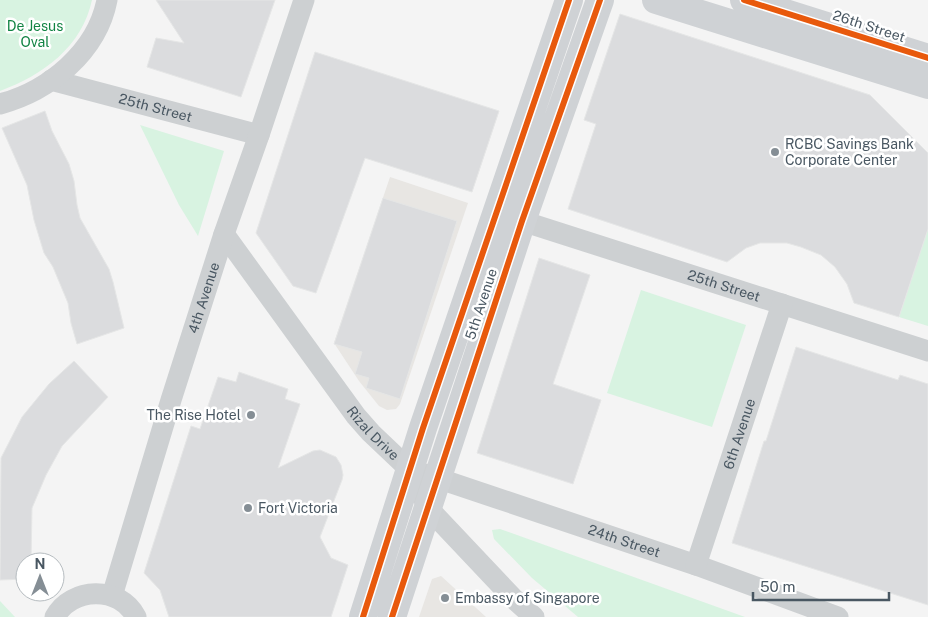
<svg xmlns="http://www.w3.org/2000/svg" width="928" height="617" font-family="'Public Sans',sans-serif">
  <rect width="100%" height="100%" fill="#f4f4f4"/>
  <!-- commercial -->
  <path fill="#e8e6e3" d="M390,177l78,26 -68,201 -4,5 -9,1 -8,-4 -20,-25 -25,-38z
    M441,576l45,41h-67l13,-38z"/>
  <!-- green -->
  <path fill="#d8f3e1" d="M0,0h92c-10,47 -49,75 -92,91z
    M140,125l84,26 -26,85 -19,-31z
    M928,229v97l-29,-9z
    M641,290l105,35 -34,102 -105,-34z
    M500,529l245,88h-167l-46,-39 -38,-39 -2,-9z
    M0,601l15,16h-15z"/>
  <!-- building -->
  <path fill="#dbdcde" stroke="#e5e6e6" d="M156,0h119l-34,97 -94,-30 9,-29 28,5z
    M620,14l250,81 58,58v76l-29,88 -45,-14 -7,-19 -12,-17 -14,-12 -20,-8 -14,-4h-27l-14,5 -19,14 -159,-53 28,-85 -12,-4z
    M315,52l184,59 -27,81 -107,-34 -49,135 -23,-7 -37,-53z
    M45,111l7,20 17,33 5,17 3,24 3,13 29,51 4,13 11,46 -47,16 -6,-21 -3,-20 -15,-36 -9,-14 -10,-33 -7,-35 -25,-57z
    M383,198l74,23 -57,178 -34,-11 3,-10 -14,-4 7,-22 -28,-8z
    M539,258l51,17 -37,109 48,16 -28,84 -96,-31z
    M796,347l102,33 2,-5 28,9v221l-196,-62 32,-102h2z
    M74,361l34,36 -46,49 -16,29 -14,33 -1,54h-6v17l-25,1 1,-122 21,-41 27,-33z
    M239,372l49,17 -3,10 15,5 -22,64 35,-17 7,-1 16,7 5,8 2,10 -1,5 -22,57 11,21 17,7 -17,52h-162l-9,-27 -16,-17 47,-147 9,3 18,-52 18,5z"/>
  <g fill="none" stroke-linecap="round" stroke-linejoin="round">
    <!-- street -->
    <g stroke="#cdd0d2" stroke-width="21">
      <path id="s1" d="M51,80l208,55"/>
      <path d="M0,104c49,-13 97,-52 107,-104"/>
      <path id="s2" d="M522,221l406,130"/>
      <path id="s3" d="M224,234l132,182 15,17 39,37 18,38 85,90 21,19"/>
      <path id="s4" d="M425,474l271,91 142,52"/>
      <path id="s5" d="M696,565l86,-261"/>
      <path id="s6" d="M112,596l59,-196 53,-166 35,-99 45,-135"/>
      <path d="M55,617c16,-30 65,-32 81,0"/>
    </g>
    <!-- secondary -->
    <path stroke="#cfd2d5" stroke-width="28" d="M656,0l272,85
      M744,0l184,58
      M363,617l60,-189 146,-428
      M392,617l130,-396 78,-221"/>
    <defs>
      <path id="cycleway" d="M744,0l184,58
        M363,617l60,-189 146,-428
        M392,617l130,-396 78,-221"/>
    </defs>
    <!-- cycleway casing -->
    <use href="#cycleway" stroke="#fff" stroke-width="9"/>
    <!-- cycleway -->
    <use href="#cycleway" stroke="#e8590c" stroke-width="6"/>
  </g>
  <!-- markers -->
  <g fill="#858e95" stroke="#fff" stroke-width="2">
    <circle cx="775" cy="152" r="5"/>
    <circle cx="251" cy="415" r="5"/>
    <circle cx="248" cy="508" r="5"/>
    <circle cx="445" cy="598" r="5"/>
  </g>
  <g text-anchor="middle" dominant-baseline="central" stroke-width="5" stroke-linejoin="round" paint-order="stroke">
    <!-- park labels -->
    <g font-size="14" fill="#128444" stroke="#fff">
      <text x="35" y="26">De Jesus<tspan x="35" dy="16">Oval</tspan></text>
    </g>
    <!-- street labels -->
    <g font-size="14" fill="#495762" stroke="#fff">
      <text transform="translate(869 26) rotate(18)">26th Street</text>
      <text stroke="none"><textPath href="#s1" startOffset="108">25th Street</textPath></text>
      <text stroke="none"><textPath href="#s2" startOffset="212">25th Street</textPath></text>
      <text stroke="none"><textPath href="#s6" startOffset="312">4th Avenue</textPath></text>
      <text transform="translate(481 304) rotate(-72)">5th Avenue</text>
      <text stroke="none"><textPath href="#s3" startOffset="249">Rizal Drive</textPath></text>
      <text stroke="none"><textPath href="#s5" startOffset="138">6th Avenue</textPath></text>
      <text stroke="none"><textPath href="#s4" startOffset="210">24th Street</textPath></text>
    </g>
    <!-- poi labels -->
    <g font-size="14" fill="#495762" stroke="#fff" text-anchor="start">
      <text x="785" y="144">RCBC Savings Bank<tspan x="785" dy="16">Corporate Center</tspan></text>
      <text x="241" y="415" text-anchor="end">The Rise Hotel</text>
      <text x="258" y="508">Fort Victoria</text>
      <text x="455" y="598">Embassy of Singapore</text>
    </g>
  </g>
  <!-- north arrow -->
  <g transform="translate(40 577)"><circle r="24" fill="#ffffff" stroke="#b6bcc0"/>
  <path d="M0-4L9 19L0 12L-9 19Z" fill="#858e95"/>
  <text y="-8" font-size="14" font-weight="bold" text-anchor="middle" fill="#495762">N</text>
  </g>
  <!-- scale -->
  <path d="M753 592v8h136v-8" fill="none" stroke="#495762" stroke-width="2.5"/>
  <text x="760" y="592" font-size="15" fill="#495762" stroke="#ffffff" stroke-width="4" paint-order="stroke">50 m</text>
</svg>
